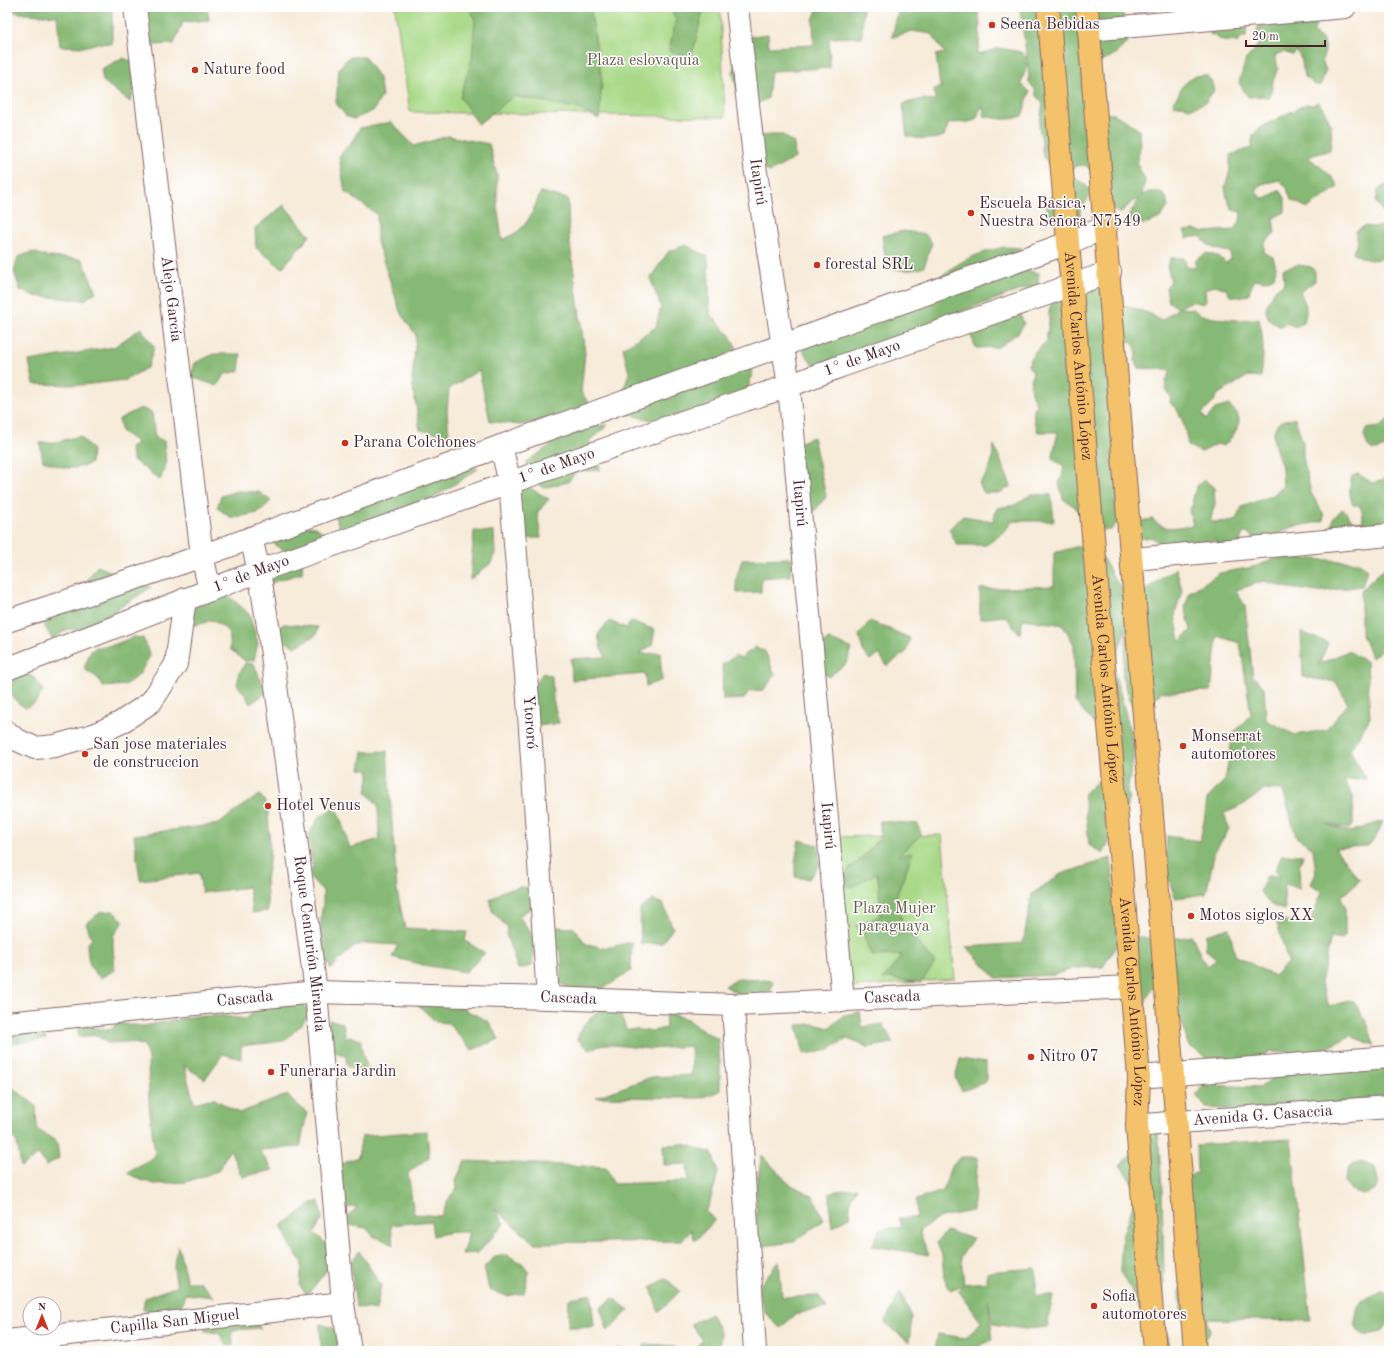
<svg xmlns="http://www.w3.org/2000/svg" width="1396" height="1358" font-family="'Old Standard TT',serif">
  <rect width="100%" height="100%" fill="#fff"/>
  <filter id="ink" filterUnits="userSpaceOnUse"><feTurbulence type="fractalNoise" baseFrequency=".025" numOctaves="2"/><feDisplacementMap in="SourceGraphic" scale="8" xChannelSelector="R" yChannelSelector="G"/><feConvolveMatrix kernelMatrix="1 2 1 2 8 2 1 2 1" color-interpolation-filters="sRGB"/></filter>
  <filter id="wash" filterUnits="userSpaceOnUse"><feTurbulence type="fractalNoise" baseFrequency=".012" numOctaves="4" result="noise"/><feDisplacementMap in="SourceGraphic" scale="16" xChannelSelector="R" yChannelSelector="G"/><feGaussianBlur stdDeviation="0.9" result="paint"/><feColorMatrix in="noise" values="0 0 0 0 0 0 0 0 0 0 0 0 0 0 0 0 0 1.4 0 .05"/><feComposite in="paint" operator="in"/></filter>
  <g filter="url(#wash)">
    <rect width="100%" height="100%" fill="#f7ebd9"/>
    <!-- green -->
    <path fill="#a9d987" stroke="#7a7c59" d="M395,7h325l5,110 -315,-5z
      M942,835l13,144 -111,9 -13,-151z"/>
    <!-- forest -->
    <path fill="#86b974" stroke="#686c50" d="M7,7h105v37l-14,-1 -14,4 -24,-1 -3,-30 -32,-2 -18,-4z
      M149,7h58l2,13 -26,2 -9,22 -22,1 -9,-18z
      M470,7h120l12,74 -3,38 -23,-11 -62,-12 -36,28 -18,-27 12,-39 3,-37z
      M670,7h34l-13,52 -22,-8 7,-32z
      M818,7h45l-1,30 -33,1 1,30 -59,3 -3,27 -11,6 -19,-9 -5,-22 5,-18 9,-18 21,-3 1,13 45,-2 -1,-25z
      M899,7h79l2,18 -1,24 -4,4 3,1 9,-2 12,-4 22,4 6,7 -7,-50 2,-2h100l6,35 -14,13 -21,10 4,48 17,1 11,6 14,10 1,17 -3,16 8,17 -3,16 6,-4h12l6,5 2,10 -8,11 -16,7 -7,-4 -8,2 -2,-6 12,-17 -6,1 -13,12 -16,-8 -12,-33 -7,-7 -9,1 -7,8 -19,-6 -8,-15v-12l-3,-14 4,-24 -7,-7 -1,-7 -6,-6 -1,-20 -7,20 9,9 -8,24c-12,5 -25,3 -38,0l-1,-9h-2l-5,13 -8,2 -19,1 -5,13c-12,5 -25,3 -37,0l-4,-32 20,-5 12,2 -1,-12 8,-2 -2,-1 -4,-31 9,-2 -14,-19 -19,-3 -18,6h-2z
      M1138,7h25l-8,4h-17z
      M1298,12l18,13 -3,8c13,6 15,14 9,27l4,10 -6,16c-7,-1 -10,-6 -16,-9l-2,-16 -5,-10 -4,4 -10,-3 -8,3 3,13 -5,13 -3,17 -7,-2 -15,1 -9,-14 7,-24 8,-8 4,-7 -3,-7 3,-10 14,-4z
      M1211,24l36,1 -1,12h-5l-4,6 -3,-2c-10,4 -15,-4 -24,-7z
      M349,57h16l14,21 3,18 -9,15 -19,8 -8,-3 -10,-13 3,-35z
      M123,58l11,4v28l-4,12 -27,-21 -2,-12z
      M1206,75l5,6 3,9 -8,12 -16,7 -7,-4 -8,1 -2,-5 6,-7 2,-7 8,-7 5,-4z
      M1318,102c14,18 15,25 12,48l-22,7c11,10 24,16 30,30l-30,21 -17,-8 -4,-12 -7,-8 -19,4 -5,8 5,6 7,-1 12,-7 5,8v14l-12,6 2,15 -11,10v10l9,4 3,10 -2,10 -9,4 -10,-2 -5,10 -1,6 -11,2 -8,-1 -4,-7 -10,-4 -11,4 1,11 -3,4 -11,-3 -13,7 14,1 6,5 14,4 23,2 23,-1c5,20 5,38 2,58l-13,-1 -21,13 -9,5 -6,10 -10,10 4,6 9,-11 14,-4c2,3 5,5 7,7 9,11 -5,26 -12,34l-7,-2 -15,8 -14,-6c-2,-14 -5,-34 -18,-43l1,-6c-9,-10 -6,-16 1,-27 -5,1 -8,0 -13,-1 -7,-1 -13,0 -20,-1l-4,-8 2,-8 -4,-9 -7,-2 3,166 -18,23h-18l-19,-24 -11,-7 -4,-16 3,-6 2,-11 -12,-7 6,-27h-20c-5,-12 -6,-17 -2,-29 -7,-12 -7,-16 -3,-30l-5,-8 6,-12 13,-12v-8l2,-10v-13l4,-10 23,-14 35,1 2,27 12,-9 26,9 10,7 17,-13 -9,-6 -3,-14 5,-7 -4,-15 4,-8h13l3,9 8,1 1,-8 11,-7 13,4 6,6 5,-4 -1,-7c-12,-2 -23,-4 -29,-16l-14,2 -3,-7 10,-1 10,2 31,-2 5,-9 1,-9 -9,-2 -5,-12 -2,-11 5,-17v-15l21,-7 2,-13 8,-8 45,-23 7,1z
      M391,122l23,24 34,-10 41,8 8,31v29l5,36c26,-11 28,-23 39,-48l27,7 1,38 16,116 -4,39 13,18 -74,15 -30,-4 -11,-51 -30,19 -2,22 2,24 -29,-5 -8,-50 4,-45 -15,-21 -24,-72v-28l-32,-22 -6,-36 13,-15 8,-13z
      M770,135h13l11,8 1,15 -25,14 -15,-6 5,-30z
      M1074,178c11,4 20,13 12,24 -2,4 -6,6 -6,11 -1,5 0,11 0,16l-25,-8 -8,-9v-8l4,-8 11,-4 8,-12z
      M1389,183v74c-17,3 -21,6 -36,-5l5,-10 -3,-11 10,-5 7,1 10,-1 3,-7 -5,-12 -4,-5 2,-12z
      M284,205l26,31 -28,32 -26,-20 -1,-20z
      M903,231l22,3 7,9 -8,24c-12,5 -25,4 -37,0l-5,-31z
      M686,245l22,12 2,57 19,20 10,18 8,5 5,16 -7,27 -91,21 -33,-9 -1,-10 9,-29 -6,-25 33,-21 5,-20 -11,-29 19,-27z
      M1004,247l18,1 -4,20 21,5 -1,12 -17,5 -75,27 -18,10 -87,39 -29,-2 -15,-22 139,-62c24,-19 38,-26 68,-33z
      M33,252l15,5 34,2 14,33 -12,8 -49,-4 -15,-6 -6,-19 4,-14z
      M1298,265l13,2 4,4v10l-15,11c6,13 8,16 4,30l-8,5 -10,-4 -4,4c-11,-4 -20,-12 -14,-25 2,-4 5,-6 6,-11l10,-8 -1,-14z
      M1017,306l7,18 -6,9 -20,14 -22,1 -11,-27z
      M141,328l13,19 -6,20 -22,13 -44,5 -48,-1 -5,-23 85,-14z
      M214,354h27l-2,17 -14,3 -8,12 -26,-9 4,-14z
      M141,408l11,5 3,24 9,4 2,24 -6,15 -27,-20 -3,-13 8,-4 -17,-12 -2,-12z
      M1295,418l8,25v14l8,36 13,22 -1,6 -30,6 -9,3 -6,5 -24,3 -6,-5h-5l-3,9 -18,6 -7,-8 -32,4 -8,-4 -7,5 -11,-3 -5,-5 -9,1 -5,-3 2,-14 12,-2c14,13 23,8 41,6l-4,-15 4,-6 -1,-7 3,-5 1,-5 9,-7 9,8 1,15 -5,19 25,-1 7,-14 31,-12 10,-9c-1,-8 0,-18 -3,-25 -4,-11 -12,-30 0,-39 3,-2 10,-3 15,-4z
      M1389,418v29l-1,-1 -11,4h-5l-4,-4 -4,-10 2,-7 14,-2z
      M608,425l-19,16 8,11 3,18 -24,2 -8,10 -25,6 -12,-13 -5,-13 53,-36z
      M80,436l12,13 -1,14c-18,9 -30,4 -48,-2l-3,-18 17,-1z
      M813,437l13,60 -14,17 -11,-17 -2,-54z
      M994,445l17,41 -12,7h-15l-5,-10c12,-12 13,-21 15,-38z
      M457,462l21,7 -85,55 -51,9 -11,-25 45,-31h39z
      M1389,468v69l-59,-6 3,-12 9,-10 3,2 7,10 11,1 -1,-11 -3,-6h-6c-4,-10 -4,-18 -1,-29l6,-2 14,9 12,-3z
      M527,486l22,13 -12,14 4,25h-16l-11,-46z
      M237,491l22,1 12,9 -13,12 -26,5 -15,-10 4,-12z
      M1032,494l19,1 3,26h-41l-11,13 -16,11h-29l-8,-16 14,-13 30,5 4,-13 18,-3z
      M293,525l22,2 12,8 -13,13 -26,5 -15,-10 4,-12z
      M474,531l20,1 1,21 -4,10 -21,17z
      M1079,546l23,11 13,23 14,15v24l19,-31 28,-20 6,22 -7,25 5,27 11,-12 -6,-23 5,-15 30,-19 33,-6 29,-10 76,5 9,7 -5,17 -44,6 -29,-4 -25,-7 -28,9 9,16 8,71 11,10 2,33 29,15 31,-5 22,-26 -12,-22 -33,-5 -2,-45 27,11 -9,21 29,-13 19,11 3,56 -20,32 16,29 -22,2 9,15v28l-4,5 -23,-5 24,8 33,-11 -7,16 -8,9 -33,2 25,32 -19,17 4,9v29l-3,4 -11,-2 -10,46 8,23 24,-6 15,25 6,20 -24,-9 -35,18 -44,-2 -30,16 -33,-9 -20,-14 -5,-19 -14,-25 -2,-22 -16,11 -4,7 -7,32 -8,-93 32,4 28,-4 9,20 7,10 9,-7 -12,-10 1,-14 23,-7 6,27 39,21 14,-14 -12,-43 38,7 -3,-8 11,-26 -11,-8 5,-11 -3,-24 -17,-13 -13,-46 -19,-1c-12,11 -24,19 -40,24l5,16 -14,22 -9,43 -31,4 -9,-27 1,-35 33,5 4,-20 3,-22 18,-19 8,-46 18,-20 -11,-71 -23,-7 -6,55 -49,1 -26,23 -14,-38 6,-54 -15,43 22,84 -8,41 2,12 -26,51 -14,-9 -5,-51 20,-19 -3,-43 -26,-30 -1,-58 -11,-19 -40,-6 -3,15 -15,-18 -25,3v-30l74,-3v-33z
      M303,556l-1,17 -26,8 -11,6 -3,-17z
      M792,558l-2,18 -29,2v14l-24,1 -1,-13 6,-21z
      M1389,564v50l-5,34 -12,10 -11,-25v-43z
      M97,566l54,21 -38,25 -11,19 -34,-2 -16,10 -13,-23 41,-25z
      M227,594l22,20 9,29 -4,17 -9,1 -15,-12c1,-18 -3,-20 -18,-29l-15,5 -9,-1 -3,-13z
      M609,621l17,7 6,-7 23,9 -3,15 -13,9 21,-1 2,27 -16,6 -1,-12 -73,6 -1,-21 35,-2 -5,-8 -3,-15z
      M870,621l40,17 -4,14 -19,14 -8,-12 -9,6 -7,-9 -4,-16z
      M284,624l34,3 -2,8 -21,12 -25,-15z
      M134,637l9,1 7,18 -11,19 -14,10 -22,2 -5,-9 -14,-9 6,-17 6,-5 17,-2z
      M828,639l23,9 -4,15 -19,14 -8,-9 -3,-16z
      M756,647l9,4 10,24 -11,15 -15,1 -5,8 -21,1 -1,-35 13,-9 8,2v-2z
      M245,663l9,1 12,29 -16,11 -5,-10 -8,-9 2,-10z
      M21,672l12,5 10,13 -7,12 -10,6c-14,-8 -18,-13 -14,-30z
      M543,673l9,3 1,24 6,23 -20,3 -11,-27 11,-21z
      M387,751l10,140 8,37 62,4 -2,9 20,12 -19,19 -43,-7 -31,-8 6,-12 -34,-2 -11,4 -22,22 -10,-16v-36l2,-13v-13l-13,-14 3,-13 -5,-28 10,-18 18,-12 14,42 29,-9 -1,-34 -12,-13 3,-13v-9l-9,-1 3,-17z
      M260,795l8,11 2,50 -4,24 2,31 -16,2 -3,-26 -47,6 -3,-20 -59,7 -6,-45 85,-11 23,-18z
      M880,821l38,3 3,11 -23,21 15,-4 -17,45 7,28 32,38 -14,20 -32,-5 -6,2 19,-25 -31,1 -7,-21 -8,-9 24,-10 -1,-31 -2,-12 -23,13 -12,1 5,-16 17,-15 16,-18z
      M799,840l19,5 2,19 -11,15 -14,-2v-15z
      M1282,855h21l-4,12 1,22 -15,-5 -1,4 1,22c-16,-4 -16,-6 -25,-19l7,-15h12l-4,-6z
      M1111,858l7,85 -15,24 -28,1 -21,7 -58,3 -29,-31 56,-4 9,-49 29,-20z
      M521,887l10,1 2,19 -14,9 16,23 -3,27 -14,3 -12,-35 2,-6 -16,-17 -2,-11 13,-9z
      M653,900l10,4 10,24 -11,15 -21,1 -1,-35z
      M113,911l11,10 -11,15v12l2,22 -15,8c-12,-11 -12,-18 -13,-34l5,-5 -6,-16 15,-11z
      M543,926l31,2 12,16 20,4 26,-6 -1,29 -44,28 -27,-16 2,-24 -3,-9z
      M739,978l34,3 -2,9 -21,11 -25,-15z
      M436,995l10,13h16l27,14 10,17 -27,11 -24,-27 -12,-1 -22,-21z
      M616,1000l10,29 26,2 14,-3 -1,-16 22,7 11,9 20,11 2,25v27l-20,7 -104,-1 56,-20 40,-2 -1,-29 -40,3 -46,-5 -16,6 -12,-11c6,-19 23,-29 39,-39z
      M298,1001l13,10 -9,13 -18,17 -43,5v13l-18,-5 -18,25 -21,-13 10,37 19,-5 26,15 48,-18 20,18 -7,34 -41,3 14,20 -31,7 -12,-28 -12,22 -32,11 -32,2 -13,-4 -14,-7 28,-17 -6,-52 -1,-46 -4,-13 -16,-3 -21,1 -10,-8 -19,2v-12l33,5 5,-7 27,3 53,-10h28l21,3 13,-11z
      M860,1012l2,15 21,-3 10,19 -25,4 -21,-8 -22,12 -21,3 -7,-29 18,-1 14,4 15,-13z
      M330,1020l13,3 3,16 2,-3 13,4v8l6,18 -6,5 -13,-4 -3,-13 -2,1 -13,-5 -4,-19z
      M41,1027l5,12 -39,5v-10l7,1z
      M960,1059l26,4v19l-24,9 -7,-13z
      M1290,1066h99v45l-113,1 -70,-4 -10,-13 8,-10 56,2z
      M8,1084l28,22 1,23 20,13 2,16 -13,8 -7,-12 -18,13 -4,-25 -10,-11z
      M427,1131l2,26 -21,16 6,41 27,2 10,-21 6,-6 -1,-9 9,-19 141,6 8,17 74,-3 -1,-17 -23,1 -1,-20 21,-1 28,9 6,19 -9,34 -4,5 10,9 -20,21 -4,-11 -9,11 -148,2 -39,-34 9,15 -26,29 -16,1 7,-22h-17l-19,4 -2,-15 -40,4 2,20 -7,-4 -13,-5 -7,-8 -24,-4 16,-18 -17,3 -5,-43 22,-9 4,-21z
      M1158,1131l4,57 2,90 -1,33 6,40h-28l9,-15 -19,-47 -11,-17 2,-35 16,-46 -18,-26z
      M1291,1139l20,182 -105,-2 4,11 -5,8 -8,-2 -16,-22 -1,-23 11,-43 10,-4 -1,-14 -3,3 -15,-16 -10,-15 6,-19 17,-10h2l-1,-28z
      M762,1155l26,28 26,14 10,23 -30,22 -40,5 3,-25 -1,-36z
      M960,1157h18l-5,54 -33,6 -21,14 10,24 -57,-9 8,-17 22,-2 -3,-9h18l-1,-18 27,-9 7,-22z
      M1360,1162l15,5 3,14 -2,8c-14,8 -21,6 -32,-6l5,-16z
      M857,1188l-6,10 -2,19 -17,11 -2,-18v-18z
      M319,1201l3,18 -8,14 19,17 -6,20 -20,25 -7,-9 2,-24 -9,-12 -12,-24 16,-11 13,-11z
      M946,1231l27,7 -12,19 3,27 23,-2v-10l49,-4v28h17l-6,31 -22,2 -32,-5 -5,-24 5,40 -10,4 -8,7h-40l3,-17 28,4 15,-16 -23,-32 5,-5 -13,5 -6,-12 -2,-23 -5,-12z
      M178,1246l9,36h13l14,15 -29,-3 -6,19 -22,-1 -14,-3 2,-11 32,-12c-4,-16 -4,-24 1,-40z
      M359,1251l22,34 -5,25 -20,-3 -5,-44z
      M507,1255l15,8 7,9 -5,21 -17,3 -18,-6 -5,-23 11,-10z
      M779,1261l3,36 37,-1 8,12 -16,2 -16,5 -15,13 -14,-14 -9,-25z
      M665,1278l15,13 -21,21 -8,-24z
      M900,1292l12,25 -3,26 -24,-21z
      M1381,1292l8,2v28l-7,10 -18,3 -8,-6c-1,-8 0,-23 6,-29 5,-4 13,-6 19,-8z
      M591,1294l3,33h-26l1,-28z
      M613,1298l16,12 -21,21 -8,-23z
      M240,1311l21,17 -29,2 1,15 -6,1 -8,-13 -15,-2 11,-15z
      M711,1314l10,19 -2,18h-26l3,-2 6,-10 -11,-15z
      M320,1324l14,4 5,14 1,9h-19z
      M645,1344l29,2 3,5h-65l5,-2 26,1z"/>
  </g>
  <g filter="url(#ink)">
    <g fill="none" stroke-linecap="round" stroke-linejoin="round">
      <defs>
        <g id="minor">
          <path id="s1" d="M135,7l67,549 8,34"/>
          <path id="s2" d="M737,7l18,159 34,220 54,615"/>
          <path d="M1089,30l256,-23"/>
          <path id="s3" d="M501,446l9,37 18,216 20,299"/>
          <path id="s4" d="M251,538l8,33 10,61 47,360 27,311 7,48"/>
          <path d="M1134,559l255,-24"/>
          <path d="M7,621l195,-65 299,-110 567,-203 38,-16"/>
          <path id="s5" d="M7,669l252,-98 486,-171 44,-14 52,-20 269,-94"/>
          <path d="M7,732l8,7 20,9 20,-2 38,-11 27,-12 31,-21 25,-38 9,-65"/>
          <path d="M733,1005l22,346"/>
          <path id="s6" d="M7,1023l309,-31 232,6 185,7 398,-18"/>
          <path d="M1139,1077l250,-20"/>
          <path id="s7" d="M1137,1126l42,-4 210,-15"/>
          <path id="s8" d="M7,1341l336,-38"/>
        </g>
        <g id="major">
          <path id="s9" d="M1048,7l91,1070 -2,49 18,225"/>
          <path d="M1087,7c39,448 76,896 108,1344"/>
        </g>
      </defs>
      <!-- minor casing -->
      <use href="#minor" stroke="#876668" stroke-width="24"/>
      <!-- major casing -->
      <use href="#major" stroke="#876668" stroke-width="24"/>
      <!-- minor -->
      <use href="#minor" stroke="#fff" stroke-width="22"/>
      <!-- major -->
      <use href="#major" stroke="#f4c26a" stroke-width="22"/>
    </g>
  </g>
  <!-- markers -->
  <g fill="#c8321e" stroke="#fff" stroke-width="1.5">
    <circle cx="992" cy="25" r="4"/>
    <circle cx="195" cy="70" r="4"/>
    <circle cx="971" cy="213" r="4"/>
    <circle cx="817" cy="265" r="4"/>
    <circle cx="345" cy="443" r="4"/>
    <circle cx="1183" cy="746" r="4"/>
    <circle cx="85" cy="754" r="4"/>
    <circle cx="268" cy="806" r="4"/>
    <circle cx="1191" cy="916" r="4"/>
    <circle cx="1031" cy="1057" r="4"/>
    <circle cx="271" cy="1072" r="4"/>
    <circle cx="1094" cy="1306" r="4"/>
  </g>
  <g text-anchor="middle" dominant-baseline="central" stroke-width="3" stroke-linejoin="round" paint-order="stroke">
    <!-- poi labels -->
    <g font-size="16" fill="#4a1f2b" stroke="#fff" text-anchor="start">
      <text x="1000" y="25">Seena Bebidas</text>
      <text x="203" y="70">Nature food</text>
      <text x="979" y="204">Escuela Basica,<tspan x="979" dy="18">Nuestra Señora N7549</tspan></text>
      <text x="825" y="265">forestal SRL</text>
      <text x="353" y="443">Parana Colchones</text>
      <text x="1191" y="737">Monserrat<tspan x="1191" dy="18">automotores</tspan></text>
      <text x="93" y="745">San jose materiales<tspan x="93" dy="18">de construccion</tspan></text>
      <text x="276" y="806">Hotel Venus</text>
      <text x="1199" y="916">Motos siglos XX</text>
      <text x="1039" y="1057">Nitro 07</text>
      <text x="279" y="1072">Funeraria Jardin</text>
      <text x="1102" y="1297">Sofia<tspan x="1102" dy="18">automotores</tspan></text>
    </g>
    <!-- park labels -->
    <g font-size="16" fill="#665747" stroke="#fff">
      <text x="643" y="61">Plaza eslovaquia</text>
      <text x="894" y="909">Plaza Mujer<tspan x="894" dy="18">paraguaya</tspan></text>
    </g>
    <!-- street labels -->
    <g font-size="16" fill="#4a1f2b" stroke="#fff">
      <text stroke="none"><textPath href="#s2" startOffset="176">Itapirú</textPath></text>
      <text stroke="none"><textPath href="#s1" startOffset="294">Alejo García</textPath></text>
      <text stroke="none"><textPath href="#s9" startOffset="350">Avenida Carlos António López</textPath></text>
      <text stroke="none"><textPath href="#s5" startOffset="910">1° de Mayo</textPath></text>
      <text stroke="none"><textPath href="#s5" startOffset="586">1° de Mayo</textPath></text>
      <text stroke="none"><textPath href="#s2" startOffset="500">Itapirú</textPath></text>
      <text stroke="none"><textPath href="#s5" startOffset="262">1° de Mayo</textPath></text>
      <text stroke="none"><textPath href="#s9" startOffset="674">Avenida Carlos António López</textPath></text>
      <text stroke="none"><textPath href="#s3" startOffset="278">Ytororó</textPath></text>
      <text stroke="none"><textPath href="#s2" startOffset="824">Itapirú</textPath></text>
      <text stroke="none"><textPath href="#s4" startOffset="410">Roque Centurión Miranda</textPath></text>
      <text stroke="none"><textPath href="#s6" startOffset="239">Cascada</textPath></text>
      <text stroke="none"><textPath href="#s6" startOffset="563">Cascada</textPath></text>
      <text stroke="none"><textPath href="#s6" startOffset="887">Cascada</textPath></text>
      <text stroke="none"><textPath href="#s9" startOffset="998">Avenida Carlos António López</textPath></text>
      <text stroke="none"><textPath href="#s7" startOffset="126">Avenida G. Casaccia</textPath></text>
      <text stroke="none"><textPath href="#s8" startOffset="169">Capilla San Miguel</textPath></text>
    </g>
  </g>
  <!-- margin -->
  <rect width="1396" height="1358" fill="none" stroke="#fff" stroke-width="24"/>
  <!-- north arrow -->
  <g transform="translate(42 1316)"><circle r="19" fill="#ffffff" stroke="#b7a5aa"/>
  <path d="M0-3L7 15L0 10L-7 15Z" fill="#c8321e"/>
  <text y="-6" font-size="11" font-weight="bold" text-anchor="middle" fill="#4a1f2b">N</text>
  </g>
  <!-- scale -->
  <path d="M1246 40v6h79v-6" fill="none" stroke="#4a1f2b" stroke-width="2"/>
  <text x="1252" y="40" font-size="12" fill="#4a1f2b" stroke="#ffffff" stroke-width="3" paint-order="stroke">20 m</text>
</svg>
